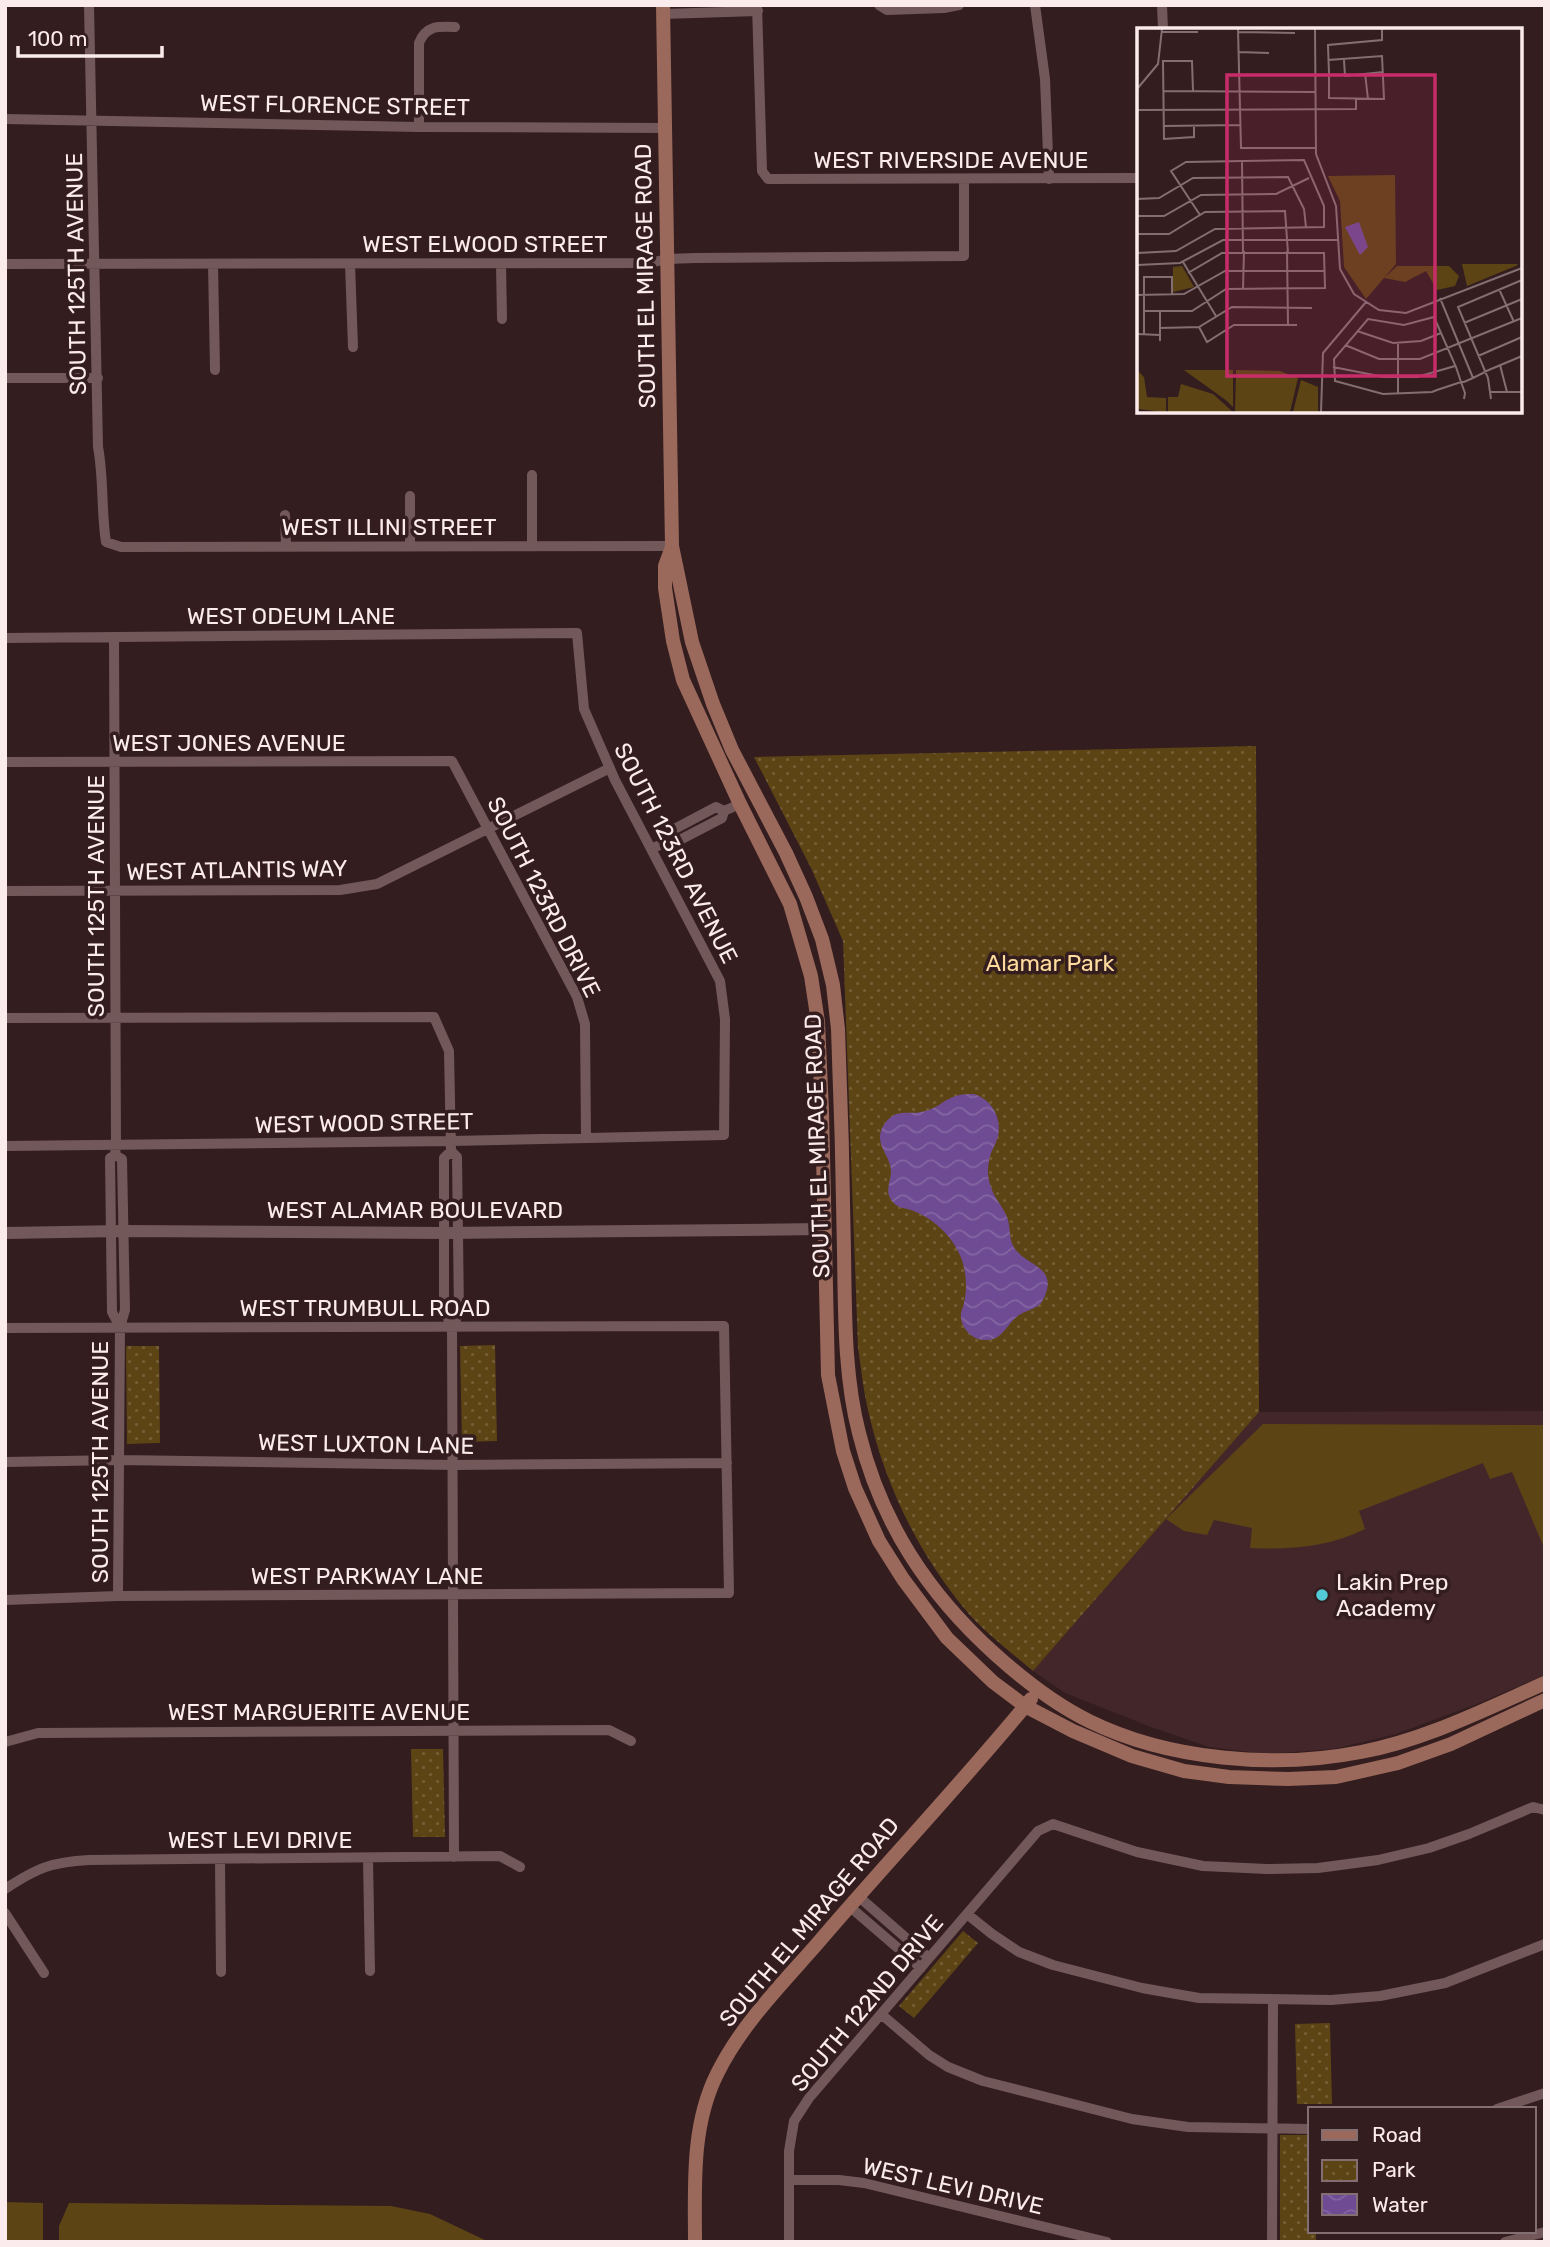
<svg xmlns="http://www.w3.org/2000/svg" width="1550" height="2247" font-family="Rubik,sans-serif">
  <defs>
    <pattern id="park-dots" width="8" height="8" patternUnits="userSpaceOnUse" patternTransform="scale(1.75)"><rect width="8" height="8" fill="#5d4414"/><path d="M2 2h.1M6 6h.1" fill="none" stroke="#755f36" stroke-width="1.8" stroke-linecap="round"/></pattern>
    <pattern id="water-waves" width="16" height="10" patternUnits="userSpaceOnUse" patternTransform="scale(1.75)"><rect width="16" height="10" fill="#6f4b93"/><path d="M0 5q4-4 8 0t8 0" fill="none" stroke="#8465a2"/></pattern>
  </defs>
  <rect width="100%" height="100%" fill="#331d1f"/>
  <!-- built -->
  <path fill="#432629" d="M1545,1411v264l-68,29 -84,31 -60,14 -66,5 -58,-7 -58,-20 -86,-34 -32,-22 226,-259z"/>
  <!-- grass -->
  <path fill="#5d4414" d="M1263,1424l282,1v125l-33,-78 -22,7 -7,-16 -124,48 6,18c-35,18 -75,21 -115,19l2,-20 -38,-8 -7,15 -23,-4 -18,-12z
    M5,2202l38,1v39h-38z
    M69,2203l322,3 39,8 59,28h-430v-16z"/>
  <!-- park -->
  <path fill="url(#park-dots)" d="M1256,746l3,666 -226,259c-21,-18 -45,-36 -64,-57 -50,-59 -84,-128 -101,-204 -5,-21 -7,-42 -10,-63l-15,-406 -32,-73 -57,-111z
    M495,1345l2,96 -35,1 -2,-96z
    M126,1346h33l1,97 -33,1z
    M443,1749l2,88h-32l-2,-88z
    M963,1931l15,12 -64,75 -15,-12z
    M1330,2023l2,81h-35l-2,-80z
    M1280,2135h30v96h6v11h-36z"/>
  <!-- water -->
  <path fill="url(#water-waves)" d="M974,1094c18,6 28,24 24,42 -2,9 -8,16 -9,25 -2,9 -1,18 2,26 3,11 11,18 15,28 6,11 1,24 10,35 11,15 39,17 30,43 -2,5 -4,10 -8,13 -6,4 -13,5 -19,9 -12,8 -16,25 -32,25 -13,1 -24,-9 -26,-22 -1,-5 2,-10 3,-15 4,-17 2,-37 -6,-52 -10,-19 -27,-34 -47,-41 -7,-2 -14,-2 -19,-9 -8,-10 -1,-19 -1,-30 0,-14 -15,-25 -10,-40 2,-7 8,-13 13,-16 8,-4 18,-1 27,-3 23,-4 23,-19 53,-18z"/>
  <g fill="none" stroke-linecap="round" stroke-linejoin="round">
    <!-- minor -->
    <path stroke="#73585a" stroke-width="10" d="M89,5l9,442c6,32 3,64 8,95l15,5 551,-1
      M757,5l5,166 6,8 371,-1
      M879,5l8,5 57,-2 15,-3
      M1035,5l10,74 4,100
      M1162,5l1,25
      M663,14l95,-3
      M5,119l414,8 246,1
      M419,127v-84c7,-18 20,-17 36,-16
      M5,264l645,-1 17,-4 28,-1 269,-2v-76
      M213,264l2,106
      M350,264l3,83
      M501,264l1,55
      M5,378h93
      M532,475v70
      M410,496v49
      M285,515l1,31
      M114,637l2,508 -1,10 -5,3 2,154 8,15
      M5,638l572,-5 7,76 31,71 105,201 5,38 -1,116 -273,6 -446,5
      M5,762l447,-1 125,236 8,27 1,114
      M662,844l3,-10 51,-27 8,4
      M651,849l11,-5h10l50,-26 2,-7 16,-7
      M5,891l335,-1 37,-6 233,-116
      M5,1018l429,-1 15,34 2,100 6,6 2,156 -7,14
      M451,1151l-7,7v152l8,17 2,530
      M115,1155l7,4 3,151 -5,17 -2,269
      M5,1328l719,-2 5,267 -611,3 -113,4
      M5,1462l115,-2 334,5 273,-2
      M5,1742l33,-9 571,-3 22,11
      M368,1858l2,113
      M220,1860l1,112
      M5,1889c32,-21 46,-27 84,-29l411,-4 20,11
      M858,1896l71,62
      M849,1906l72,62
      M5,1913l39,60
      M967,1914l25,20 27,18 34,13 89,23 57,10 132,2 49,-4 65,-13 100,-39
      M881,2014l48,41 19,12 35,14 149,38 56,8 122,2
      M1497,2109l48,-16
      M789,2180h50l25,3 243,59
      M789,2242v-91l5,-30 15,-23 229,-267 15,-7 84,28 66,14 64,3 51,-1 60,-8 51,-12 40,-14 64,-27 12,3
      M1272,2242l1,-242
      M1505,2242l40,-10"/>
    <!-- tertiary -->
    <path stroke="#73585a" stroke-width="12" d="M5,1233l117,-2 324,2 378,-4"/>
    <!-- secondary -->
    <path stroke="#9b695b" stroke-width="14" d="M663,5l9,541 20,96 21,62 19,46 54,103 20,44 16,42 11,46 5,44c3,74 5,148 6,222 1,60 0,124 15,182 22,90 69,161 137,222 29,26 58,49 93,66 79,39 186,48 272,31 64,-12 125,-43 184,-69
      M672,547l-7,19v22l8,53 10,39 57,124 50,100 21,72 7,46 4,89 6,264 15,76 12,37 24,53 24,38 44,59 46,44 32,24 48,25 59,25 52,15 45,6 59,2 48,-2 62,-14 53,-19 94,-44
      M695,2242c0,-56 -4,-116 22,-168 24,-49 64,-89 100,-130 70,-82 145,-161 214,-245"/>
  </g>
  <!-- markers -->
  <circle fill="#52cbd7" stroke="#331d1f" stroke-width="2.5" cx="1322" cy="1595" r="7"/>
  <g text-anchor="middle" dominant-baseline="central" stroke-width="7" stroke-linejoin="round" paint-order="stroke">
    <!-- street labels -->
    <g font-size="23" fill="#fcebec" stroke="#331d1f">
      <text transform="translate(335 105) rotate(1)">WEST FLORENCE STREET</text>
      <text x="951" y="160">WEST RIVERSIDE AVENUE</text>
      <text x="485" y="244">WEST ELWOOD STREET</text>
      <text transform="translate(76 274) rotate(-91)">SOUTH 125TH AVENUE</text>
      <text transform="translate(645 276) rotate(-91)">SOUTH EL MIRAGE ROAD</text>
      <text x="389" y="527">WEST ILLINI STREET</text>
      <text x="291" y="616">WEST ODEUM LANE</text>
      <text x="229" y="743">WEST JONES AVENUE</text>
      <text transform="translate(676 853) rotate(63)">SOUTH 123RD AVENUE</text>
      <text transform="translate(237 870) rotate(-1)">WEST ATLANTIS WAY</text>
      <text transform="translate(96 896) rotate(-90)">SOUTH 125TH AVENUE</text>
      <text transform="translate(544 897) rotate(63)">SOUTH 123RD DRIVE</text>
      <text transform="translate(364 1123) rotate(-1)">WEST WOOD STREET</text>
      <text transform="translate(817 1146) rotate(-92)">SOUTH EL MIRAGE ROAD</text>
      <text x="415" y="1210">WEST ALAMAR BOULEVARD</text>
      <text x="365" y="1308">WEST TRUMBULL ROAD</text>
      <text transform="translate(366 1444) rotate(1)">WEST LUXTON LANE</text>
      <text transform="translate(100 1462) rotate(-90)">SOUTH 125TH AVENUE</text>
      <text x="367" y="1576">WEST PARKWAY LANE</text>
      <text x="319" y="1712">WEST MARGUERITE AVENUE</text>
      <text x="260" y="1840">WEST LEVI DRIVE</text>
      <text transform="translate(809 1922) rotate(-50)">SOUTH EL MIRAGE ROAD</text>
      <text transform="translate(867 2003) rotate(-50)">SOUTH 122ND DRIVE</text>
      <text transform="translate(953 2186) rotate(13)">WEST LEVI DRIVE</text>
    </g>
    <!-- park labels -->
    <g font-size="23" fill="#ffdb9d" stroke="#331d1f">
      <text x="1050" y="963">Alamar Park</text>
    </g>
    <!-- poi labels -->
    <g font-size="23" fill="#fcebec" stroke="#331d1f" text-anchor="start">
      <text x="1336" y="1582">Lakin Prep<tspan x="1336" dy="26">Academy</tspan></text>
    </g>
  </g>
  <!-- overview -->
  <g transform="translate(1137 28)">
    <rect width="385" height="385" fill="#331d1f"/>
    <path d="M260,238h52l10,10 -4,10 -18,4 -11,-19 -21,11 -21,-4zM0,342l7,7 3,20 19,1v14l-29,-3zM47,342h49v37l-6,-6zM99,342l44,1 18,7 -8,34h-55zM164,352l17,7v25h-25zM44,356l32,10 20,18h-65v-15h10z" fill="#5d4414"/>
    <path d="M258,147l1,89 -30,35 -22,-32 -4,-66 -12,-25zM325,236h55l1,1 -51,21zM45,238l12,21 -21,5v-25z" fill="#5d4414"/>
    <path d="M222,194l9,25 -8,8 -15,-28z" fill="#6f4b93"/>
    <path fill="none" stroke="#836f71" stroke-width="2" d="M101,1l3,119h75M178,1l1,125 20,52 4,63 14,25 25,16 27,3 116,-45M25,4h36M101,4l57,1M102,24l30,1M191,32l54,-4 2,43 -55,-1v-25l-1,-27v-1l54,-5v-11M207,32l1,16 38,-4M228,45l3,26M0,61l21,-25 4,-35M26,63l152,1M56,63l-1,-30h-29l1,78 30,-2v-11M0,82l219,-1v-10M27,98l76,-1M105,132l1,93M0,171l22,-1 34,-20 95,-1 16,32 2,18M0,188h27l37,-21 75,-1 33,-16M0,206h32l36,-22 80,-1 3,42M150,223l1,73M0,225l39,-2 39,-22 109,-2v-21l-20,-46 -118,2 -15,9 29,44M46,234l33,54M0,237l43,-2 43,-23h115M106,261l1,-38M362,261l15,33M0,267l47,-1 41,-23h100M303,270l33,80M7,283h48l34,-22 99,-1 -1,-35h-102l-34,20M327,295l58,-24M62,299l8,15 27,-17h63M23,300l39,-1 33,-20 80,1M220,303l36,12 28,-2 20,-8M0,306l23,1M7,306v-57h28v18M23,313v-29M208,317l34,14h41l102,-41M341,328l44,-19M363,337l7,27M196,339l51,10h33l38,-11M347,344l38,-16M353,364h32M261,366v-51M327,371l1,-6 -4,-11 -5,-15 -22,-50 -30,8 -36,-6 -34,40 1,22 48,13 49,-2 5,-2 24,-8h3l9,-4 12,-6M354,371l-3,-21 -30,-71 64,-27M184,384l2,-59 43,-51"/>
    <path fill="#c82d6a" fill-opacity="0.15" stroke="#c82d6a" stroke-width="3.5" d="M90,47h208v301h-208z"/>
    <rect width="385" height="385" fill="none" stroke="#fcebec" stroke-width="3.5"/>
  </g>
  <!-- border -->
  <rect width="1550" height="2247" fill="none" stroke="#fcebec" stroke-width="14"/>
  <!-- legend -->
  <rect x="1308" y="2107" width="228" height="126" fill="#331d1f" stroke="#836f71" stroke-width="2"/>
  <rect x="1322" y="2130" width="35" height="10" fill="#9b695b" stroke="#836f71" stroke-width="2"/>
  <text x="1372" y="2142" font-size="21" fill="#fcebec">Road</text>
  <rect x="1322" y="2160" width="35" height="21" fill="url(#park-dots)" stroke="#836f71" stroke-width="2"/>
  <text x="1372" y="2177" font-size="21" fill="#fcebec">Park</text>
  <rect x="1322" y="2194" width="35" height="21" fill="url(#water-waves)" stroke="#836f71" stroke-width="2"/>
  <text x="1372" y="2212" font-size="21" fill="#fcebec">Water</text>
  <!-- scale -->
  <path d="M18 46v10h144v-10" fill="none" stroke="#fcebec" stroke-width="3.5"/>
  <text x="28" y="46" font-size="21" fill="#fcebec" stroke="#331d1f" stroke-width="5" paint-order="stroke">100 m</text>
</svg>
